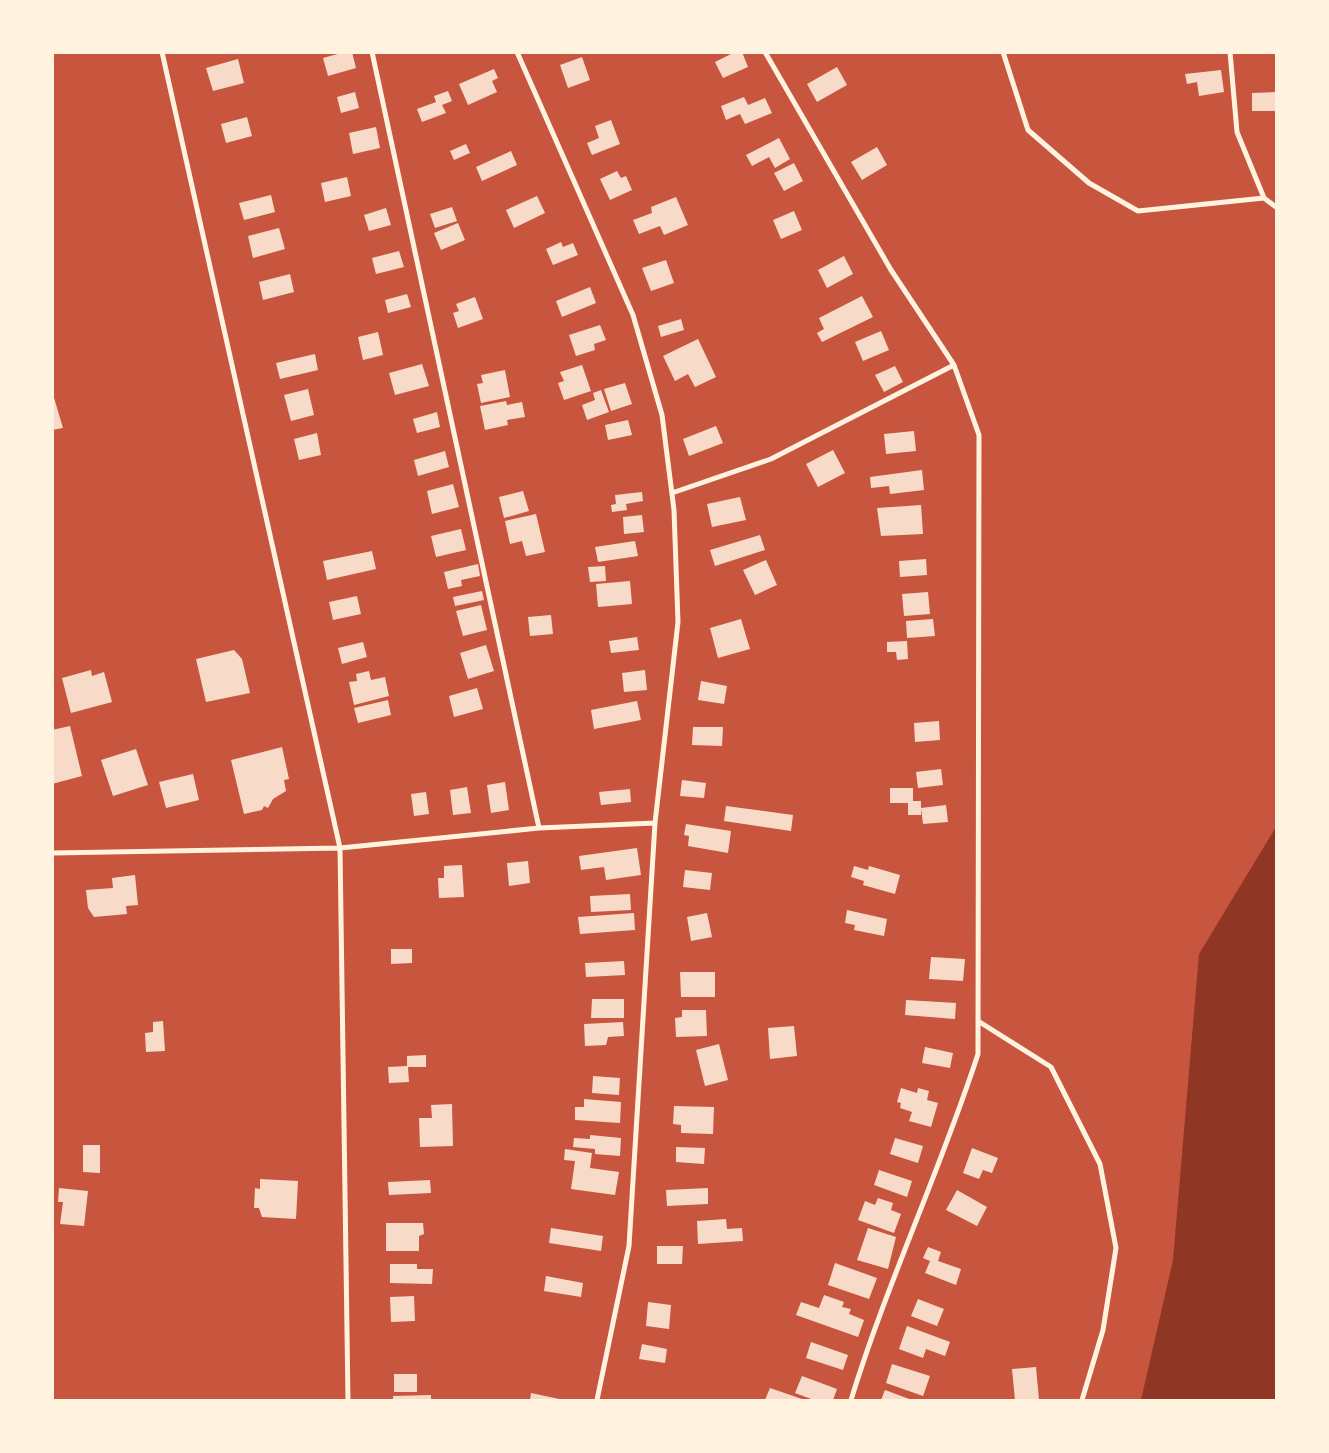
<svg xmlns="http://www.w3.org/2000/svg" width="1329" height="1453" font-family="'IBM Plex Serif',serif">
  <rect width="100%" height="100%" fill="#c8553d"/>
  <!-- water -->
  <path fill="#8f3625" d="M1276,827v573h-135l32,-140 26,-306z"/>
  <!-- building -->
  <path fill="#f7dbc8" d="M345,52h7l4,16 -28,8 -5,-18z
    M735,52h7l6,15 -25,11 -8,-16z
    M582,57l8,23 -22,8 -8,-23z
    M238,59l6,24 -31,8 -7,-23z
    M837,67l10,18 -30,17 -10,-18z
    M494,69l4,9 -6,3 5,11 -29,13 -9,-21z
    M1221,70l3,22 -25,4 -2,-14 -10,2 -2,-10z
    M448,91l4,10 -10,4 4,8 -24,9 -5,-13 19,-7 -2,-6z
    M355,92l4,16 -18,5 -4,-16z
    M1276,92v19h-24v-18z
    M744,97l4,8 17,-7 7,15 -27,11 -5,-10 -14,6 -5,-14z
    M247,117l5,19 -26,7 -5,-19z
    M611,120l9,24 -28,11 -5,-12 12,-5 -4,-12z
    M376,127l4,21 -27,6 -4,-21z
    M779,138l11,21 -15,9 -6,-11 -17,9 -6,-11z
    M466,144l4,9 -16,7 -4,-9z
    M877,147l10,18 -25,15 -11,-18z
    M511,151l6,14 -35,16 -6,-14z
    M794,163l9,18 -19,10 -10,-18z
    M617,171l4,7 5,-2 6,14 -22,10 -10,-21z
    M347,177l4,19 -26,6 -4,-19z
    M271,195l4,17 -31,8 -5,-17z
    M537,196l8,17 -31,15 -8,-18z
    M676,197l12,28 -24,10 -4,-9 -21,8 -6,-14 19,-7 -1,-6z
    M452,207l5,14 -22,7 -5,-14z
    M386,208l5,17 -22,6 -5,-16z
    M794,211l8,19 -21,9 -8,-19z
    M458,223l7,17 -24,10 -7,-17z
    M279,228l6,21 -32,9 -5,-22z
    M561,242l2,5 10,-4 5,12 -25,10 -7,-16z
    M399,251l5,16 -28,7 -4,-16z
    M844,256l9,18 -26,14 -9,-18z
    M666,260l8,23 -23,8 -9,-23z
    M290,274l4,18 -31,8 -4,-18z
    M590,287l6,16 -34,14 -6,-16z
    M407,294l4,13 -23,6 -3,-13z
    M862,296l11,21 -51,25 -5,-9 7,-4 -5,-11z
    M475,297l8,22 -25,9 -5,-15 6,-2 -3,-7z
    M681,319l3,11 -23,7 -3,-11z
    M600,325l6,15 -12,4 1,6 -19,6 -7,-21z
    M881,331l8,19 -26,11 -8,-19z
    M378,332l5,23 -20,5 -5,-23z
    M698,339l18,38 -21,10 -7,-13 -13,7 -12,-25z
    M315,354l3,16 -38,9 -4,-16z
    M422,364l7,22 -34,9 -6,-22z
    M582,365l9,26 -27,9 -6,-17 6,-2 -4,-9z
    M895,366l8,16 -19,10 -9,-17z
    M505,370l5,27 -29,6 -4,-19 6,-1 -2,-8z
    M625,383l7,21 -21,7 -7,-22z
    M308,389l6,26 -23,6 -7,-26z
    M601,390l8,22 -22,8 -5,-15 13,-5 -2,-7z
    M52,391l11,37 -11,2z
    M506,401l1,4 15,-3 3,15 -18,3 1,5 -23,5 -5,-24z
    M437,412l3,15 -23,6 -4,-14z
    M628,420l4,15 -24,5 -3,-15z
    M716,426l7,17 -34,13 -6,-17z
    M914,431l2,20 -30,3 -2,-20z
    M317,433l4,22 -22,5 -5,-21z
    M833,450l12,23 -27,14 -12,-23z
    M445,451l4,16 -31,9 -4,-16z
    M922,470l2,20 -34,4 -1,-8 -18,2 -1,-11z
    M453,484l6,23 -27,7 -5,-23z
    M523,491l6,20 -25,7 -5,-21z
    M642,492l1,9 -17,3 1,6 -15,2 -1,-7 5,-1 -1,-9z
    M740,497l6,23 -34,7 -5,-23z
    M921,505l2,29 -42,2 -4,-28z
    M536,514l9,38 -19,4 -4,-15 -12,3 -5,-23z
    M642,515l2,17 -20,2 -1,-17z
    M461,529l5,21 -30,7 -5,-21z
    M760,535l5,15 -50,16 -5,-16z
    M635,541l3,15 -40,6 -3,-15z
    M372,551l4,18 -49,11 -4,-19z
    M926,559l1,16 -27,2 -1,-16z
    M766,560l11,25 -22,10 -12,-25z
    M478,564l2,12 -19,4 1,6 -14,3 -4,-17z
    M605,566l1,15 -16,1 -2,-15z
    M630,581l2,23 -34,3 -2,-23z
    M482,591l2,9 -29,6 -2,-9z
    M928,592l2,22 -26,2 -2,-22z
    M357,596l4,18 -28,6 -4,-18z
    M481,605l6,25 -24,6 -7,-25z
    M551,615l2,19 -23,2 -2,-19z
    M741,619l9,30 -32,9 -8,-30z
    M933,619l2,17 -28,2 -1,-17z
    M637,637l2,13 -28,3 -2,-12z
    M907,641l1,18 -11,1 -1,-8h-9v-10z
    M363,642l4,15 -25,7 -4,-16z
    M486,645l8,26 -26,8 -8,-26z
    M234,650l8,9 8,34 -44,9 -10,-43z
    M91,670l1,6 12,-4 8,30 -41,11 -9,-35z
    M645,670l2,20 -23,2 -2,-19z
    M369,671l2,9 14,-3 4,19 -35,9 -5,-23 8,-1 -1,-7z
    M701,681l26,5 -3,18 -26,-4z
    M477,688l6,21 -29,8 -5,-21z
    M388,700l3,15 -33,8 -4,-15z
    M637,701l4,19 -47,9 -3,-19z
    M939,721l1,19 -25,2 -1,-19z
    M70,726l12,50 -30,8v-54z
    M693,727h30l-1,19 -30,-1z
    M282,747l7,32 -5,1 2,11 -13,8 -5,9 -4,-2 -2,4 -18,4 -13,-54z
    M136,749l12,36 -35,11 -12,-36z
    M941,769l2,16 -25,3 -2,-16z
    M193,774l6,26 -33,8 -7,-26z
    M682,780l24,3 -2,15 -24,-2z
    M505,782l4,28 -18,3 -4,-28z
    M467,787l4,26 -18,2 -3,-25z
    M890,788h23v13h8v14h-13v-12h-18z
    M630,789l1,13 -30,3 -2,-13z
    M426,792l3,22 -15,2 -3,-22z
    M946,805l2,17 -25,2 -2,-16z
    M726,806l67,9 -2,16 -67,-10z
    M686,824l45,7 -3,22 -40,-7 1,-10 -5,-1z
    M637,848l4,27 -35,5 -2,-13 -23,3 -2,-14z
    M528,861l2,22 -21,3 -2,-23z
    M462,865l2,32 -25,1 -1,-20h6v-12z
    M854,866l14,4 1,-4 31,9 -5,19 -32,-9 1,-4 -13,-4z
    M685,870l27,3 -2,17 -27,-3z
    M135,875l3,30 -12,1 1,8 -33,3 -6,-9 -2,-18 27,-2 -1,-10z
    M630,894l1,16 -40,2 -1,-16z
    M847,910l40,9 -3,17 -30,-6 1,-5 -10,-2z
    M634,913l1,17 -55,4 -2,-17z
    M707,913l5,24 -21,4 -4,-24z
    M391,949h21v14l-21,1z
    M931,957l34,2 -2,22 -34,-2z
    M624,961l1,14 -39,2 -1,-14z
    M680,972h35v25h-34z
    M592,999h32v19h-33z
    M906,1000l50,3 -1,16 -50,-4z
    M682,1010h24l1,26 -31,1 -1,-19 7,-1z
    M163,1021l2,30 -19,1 -1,-19 8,-1v-10z
    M623,1022l1,14 -16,1 -2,8 -21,1 -1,-22z
    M794,1026l3,30 -27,3 -2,-31z
    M719,1044l9,36 -23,6 -9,-36z
    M925,1047l28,6 -3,15 -28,-5z
    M426,1055v12h-18l1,15 -20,1 -1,-16 19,-1v-10z
    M593,1076l27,2 -1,17 -27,-2z
    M901,1088l16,5 1,-5 11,3 -2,9 11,3 -7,24 -22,-6 3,-9 -12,-4 1,-5 -4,-1z
    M584,1099l37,3 -1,21 -45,-3v-13h9z
    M452,1104l1,42 -33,1 -1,-29h13l-1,-13z
    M674,1106l40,1 -1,27 -32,-1v-8l-8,-1z
    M590,1135l31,3 -1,18 -25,-2v-5l-22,-2 1,-9 16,1z
    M895,1138l28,8 -5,17 -28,-9z
    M83,1145h17v28l-17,-1z
    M676,1147l29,1 -1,16 -28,-2z
    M972,1148l26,10 -6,15 -9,-3 -4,9 -16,-6z
    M565,1149l27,4 -2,15 29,4 -4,23 -44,-6 4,-28 -11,-1z
    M879,1170l33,11 -5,16 -33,-12z
    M260,1179l38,2 -2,38 -34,-2 -3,-9h-5l1,-20 5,1z
    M430,1180l1,13 -42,2 -1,-13z
    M59,1188l29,3 -4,35 -24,-2 3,-22h-5z
    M708,1188v16l-41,2 -1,-16z
    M957,1190l30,17 -10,19 -31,-16z
    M878,1198l15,5 -2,7 10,4 -7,19 -36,-13 7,-19 10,4z
    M726,1219l1,10 15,-1 1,13 -45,3 -1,-23z
    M386,1223h37l1,11 -5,2v15h-33z
    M551,1228l52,8 -2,15 -52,-8z
    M868,1228l28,9 -8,32 -31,-9z
    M657,1246h26l-1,18h-25z
    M928,1247l13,5 -3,9 23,8 -5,16 -31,-12 5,-12 -7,-3z
    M835,1263l42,15 -8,21 -41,-14z
    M390,1264h27v5h16l-1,15 -42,-1z
    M546,1276l37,7 -2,14 -37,-6z
    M824,1295l20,7 -2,5 9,2 -2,5 15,6 -6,17 -62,-22 5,-13 18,6z
    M414,1296l1,25 -24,1 -1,-25z
    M918,1299l26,10 -7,17 -26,-10z
    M648,1302l23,3 -2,24 -23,-3z
    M907,1326l43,16 -5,14 -19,-7 -3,9 -24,-9z
    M811,1342l37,13 -5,15 -37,-12z
    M642,1344l25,5 -2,14 -26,-4z
    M892,1364l38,12 -7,20 -37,-13z
    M1036,1367l3,33h-24l-3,-31z
    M394,1374h23v18h-23z
    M802,1376l35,13 -4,11h-19l-19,-7z
    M770,1388l35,12h-40z
    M885,1390l27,10h-31z
    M531,1393l33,7h-34z
    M431,1395v5h-38v-4z"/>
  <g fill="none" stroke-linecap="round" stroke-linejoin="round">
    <!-- minor -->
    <path stroke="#fff3e0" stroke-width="5" d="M162,52l178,796 8,552
      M372,52l167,776
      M517,52l116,263 29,100 12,95 4,112 -23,201 -26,423 -32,154
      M765,52l126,218 63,95 25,70 -1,619c-38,117 -91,229 -127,346
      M1003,52l25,78 61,53 49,28 126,-13
      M1230,52l7,80 27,66 12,9
      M672,493l99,-34 183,-94
      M52,853l288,-5 199,-20 116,-5
      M978,1021l73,46 49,97 16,84 -13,82 -21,70"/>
  </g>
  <!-- border -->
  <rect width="1329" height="1453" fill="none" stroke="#fff3e0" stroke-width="108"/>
</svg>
